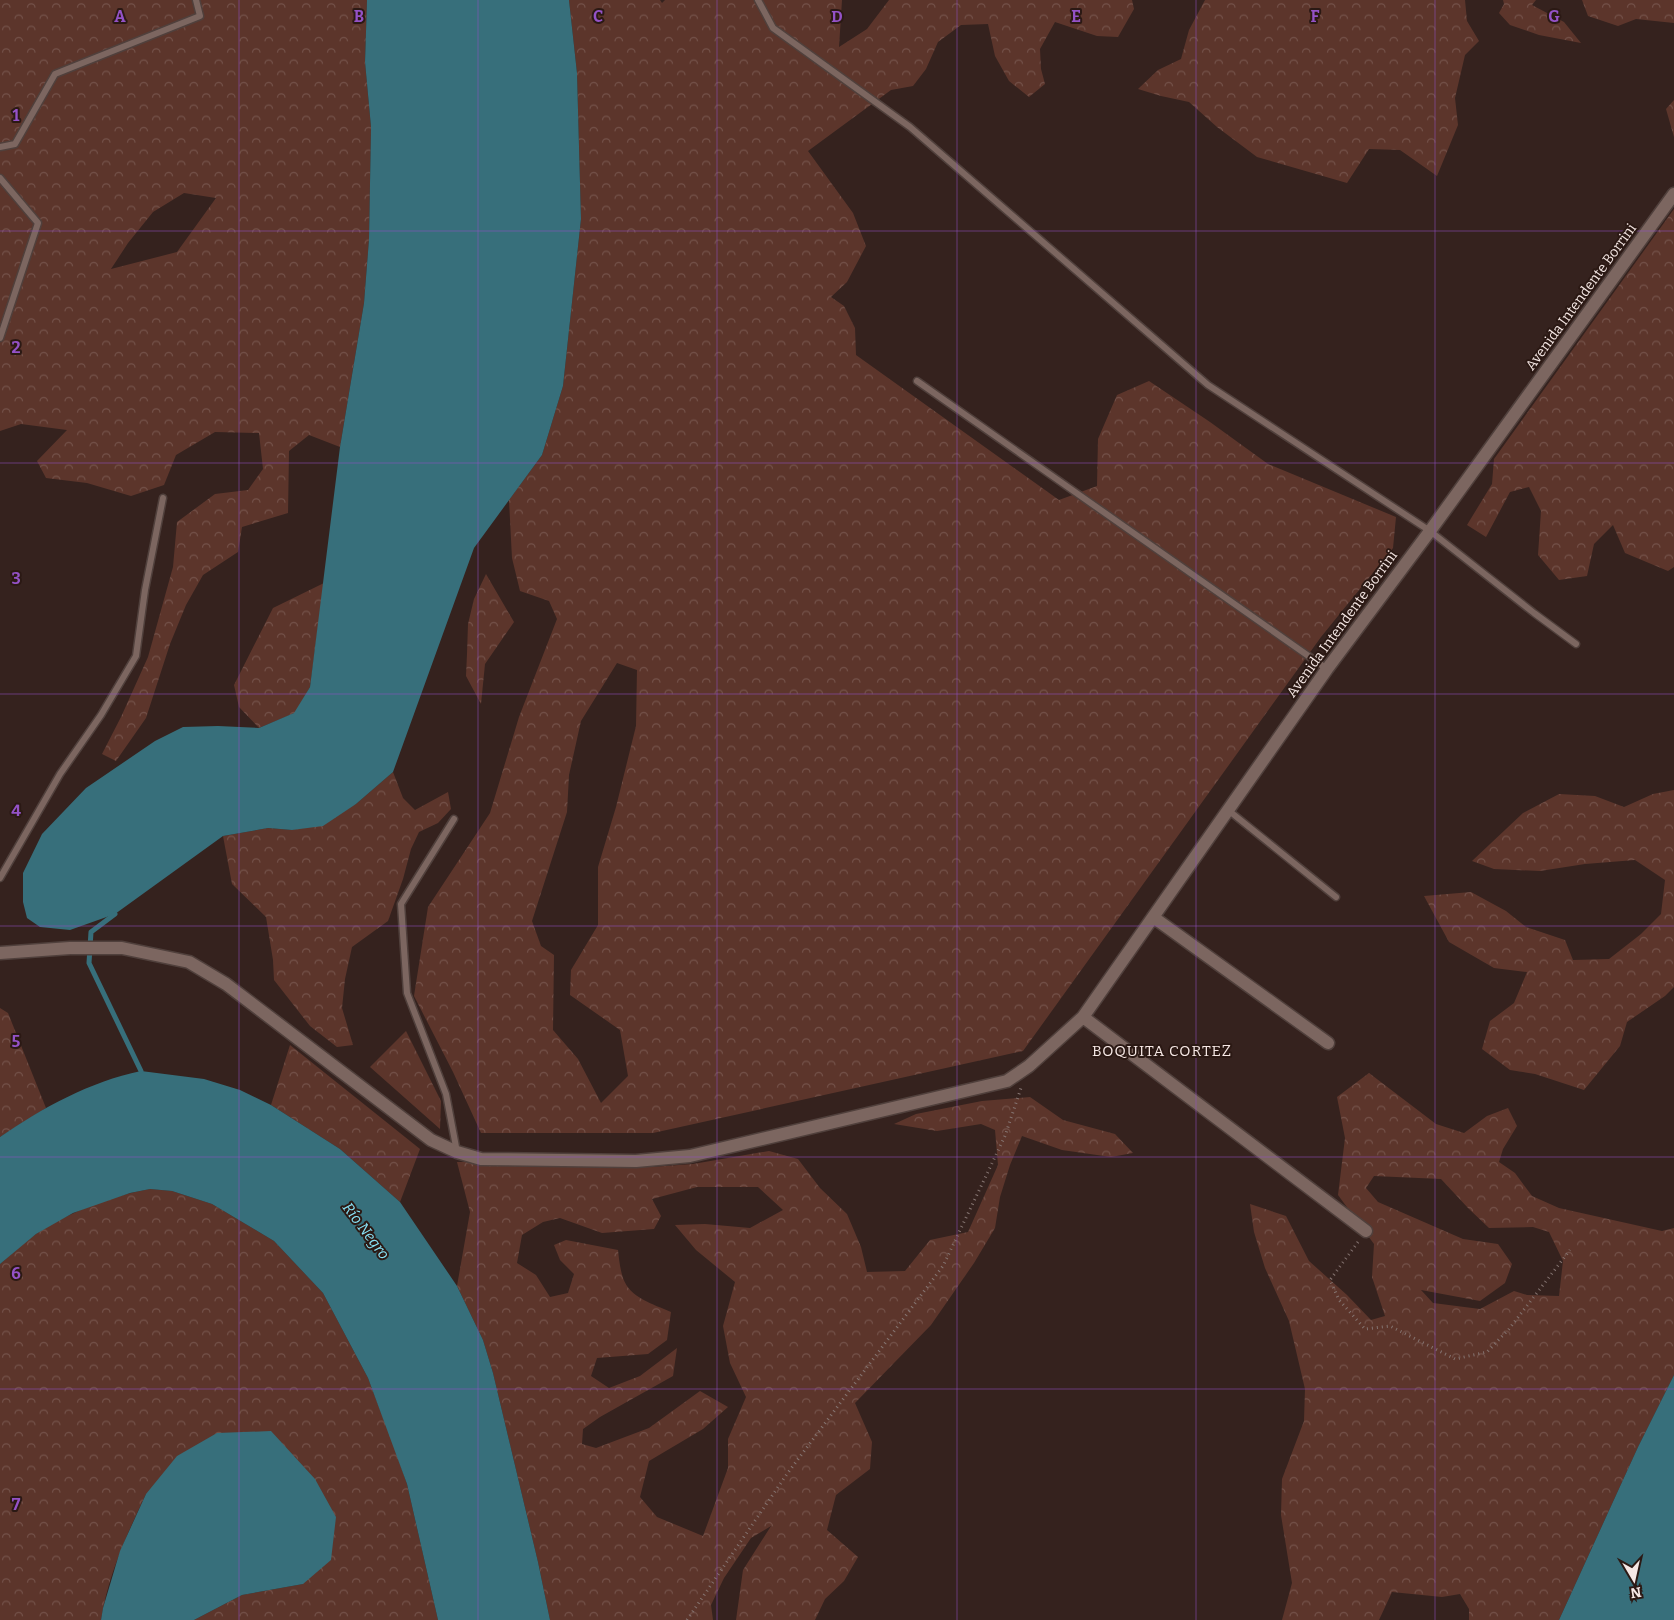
<svg xmlns="http://www.w3.org/2000/svg" width="1674" height="1620" font-family="Bitter,serif">
  <defs>
    <pattern id="forest-crowns" width="20" height="18" patternUnits="userSpaceOnUse" patternTransform="scale(1.25)"><rect width="20" height="18" fill="#5c352b"/><path d="M2 6a3 3 0 1 1 6 0M12 15a3 3 0 1 1 6 0" fill="none" stroke="#74524a"/></pattern>
  </defs>
  <rect width="100%" height="100%" fill="#35221e"/>
  <!-- forest -->
  <path fill="url(#forest-crowns)" fill-rule="evenodd" d="M0,0h367l-2,62 6,65 -2,112 -5,64 -24,144 -31,-12 -20,16 -1,62 -46,14 -4,25 -35,23 -17,30 -16,39 -24,74 -30,43 -14,-7 19,-37 27,-60 25,-90 4,-45 38,-28 33,-4 15,-21 -4,-36 -44,-1 -39,23 -12,30 -33,11 -44,-13 -41,-5 -9,-17 30,-31 -46,-6 -21,7zM184,193l32,5 -39,54 -66,17 17,-26 25,-31z
    M569,0h91l2,3 3,-3h177l-3,47 28,-18 22,-29h243l2,9 -16,28 -21,-1 -42,-14 -15,27 1,20 4,15 -16,13 -20,-16 -14,-25 -7,-32 -27,1 -23,17 -12,27 -13,17 -22,4 -83,61 45,62 13,33 -19,36 -16,15 13,9 11,22 1,27 203,145 38,-14 1,-47 19,-44 32,-14 61,41 58,42 128,53 -3,31 -72,89 -298,414 -370,82h-172l-28,-61 -39,-76 14,-89 62,-94 29,-96 38,-98 -8,-18 -29,-10 -8,-33 -3,-58 33,-45 21,-69 18,-167 -4,-146zM617,663l20,7 -1,56 -20,81 -18,60v58l-27,45 -1,25 50,35 8,46 -27,27 -23,-44 -25,-29 1,-75 -13,-9 -9,-25 35,-109 2,-37 12,-54z
    M1205,0h260l2,21 12,20 -14,14 -10,43 3,27 -21,51 -37,-26 -31,-1 -22,34 -90,-26 -40,-30 -28,-25 -28,-6 -23,-7 20,-19 23,-11 8,-29z
    M1503,0h33l-4,5 32,17 17,21 -42,-8 -29,-10 -11,-12 5,-9z
    M1582,0h92v23l-38,-4 -18,7 -30,-10z
    M1674,100v37l-8,-28z
    M1674,209v358l-6,4 -43,-18 -12,-28 -19,19 -7,32 -28,4 -21,-25 3,-44 -12,-24 -19,5 -24,45 -19,-12 25,-41 2,-25z
    M486,574l28,48 -29,42 -4,40 -15,-28 1,-22 1,-30 6,-25z
    M324,583l-14,104 -15,26 -36,15 -20,-21 -5,-22 39,-77z
    M393,772l10,26 12,12 33,-18 3,17 -13,14 -19,9 -8,17 -8,30 -15,42 -36,26 -7,32 -3,29 11,37 -16,2 -27,-21 -36,-46 -1,-20 -7,-43 -34,-33 -9,-48 45,-8 24,2 64,-26z
    M1674,790v197l-9,9 -38,26 -7,24 -36,44 -49,-16 -25,-4 -28,-21 8,-28 24,-18 13,-31 -33,-4 -45,-26 -25,-46 47,-4 35,19 20,16 39,13 8,20 36,-1 32,-25 20,-20 4,-34 -30,-20 -50,4 -45,7 -46,-2 -22,-8 51,-48 36,-19 36,2 29,11 29,-13z
    M0,1008l8,5 38,95 -46,29z
    M406,1031l35,70 -1,28 -70,-62z
    M290,1045l130,104 -20,53 -60,-53 -69,-44z
    M1369,1073l67,51 28,9 23,-17 21,-8 9,18 -14,23 -4,13 16,11 17,23 27,12 103,23 12,-3v147l-36,72 -79,173h-90v-11l-9,-15 -18,3 -50,-5 -13,28h-97l10,-37 -11,-68 1,-36 22,-58 1,-32 -16,-68 -24,-53 -11,-36 -4,-28 36,12 23,45 38,34 24,25 14,-4 -13,-39 2,-33 -36,-49 7,-57 -8,-41zM1374,1176l67,3 27,29 21,20 44,-1 16,5 14,29 -4,35 -32,-1 -13,-4 -34,18 -47,-6 -12,-13 59,11 25,-18 7,-19 -14,-20 -35,-5 -85,-37 -12,-14z
    M1030,1097l33,23 52,14 18,19 -22,4 -49,-7 -40,-14 -12,29 -10,32 -5,31 -21,35 -43,62 -76,78 17,39 -2,27 -34,26 -9,35 31,27 -14,24 -19,18 -10,21h-79l7,-50 28,-44 -20,12 -27,40 -13,27 2,15h-163l-12,-58 -45,-189 -10,-33 -26,-54 13,-74 -13,-50h42l37,5h115l42,-3 76,-13 29,8 22,29 27,26 14,33 6,25 38,-1 25,-31 38,-8 30,-67 -3,-35 -14,-6 -44,7 -43,-7 22,-10 66,-13zM697,1187h61l25,23 -33,18 -45,-4 -30,1 21,25 39,32 -12,44 7,37 16,34 -18,42v29l-25,68 -46,-19 -17,-20 9,-36 54,-32 25,-22 -28,-16 -51,37 -53,20 -14,-4 1,-15 17,-12 73,-41 4,-28 -37,28 -31,12 -18,-12 6,-18 51,-4 19,-14 4,-28c-18,-8 -41,-14 -48,-34 -3,-9 -4,-19 -5,-28l-52,-10 -12,5 6,15 14,14 -6,19 -18,4 -14,-22 -19,-12 5,-28 21,-13 17,-4 42,15 52,-4 7,-13 -9,-17z
    M150,1189l22,2 40,13 62,37 49,52 45,85 27,71 12,35 31,136h-244l48,-25 61,-11 -157,-90c-19,40 -38,81 -45,126h-101v-356c12,-10 23,-21 36,-30 33,-22 75,-38 114,-45z"/>
  <!-- water -->
  <path fill="#376f7b" d="M367,0h202l8,73 4,146 -18,167 -21,69 -68,93 -81,224 -37,32 -33,22 -31,4 -24,-2 -45,8 -108,78 -45,16 -30,-3 -13,-9 -4,-16v-29l19,-39 44,-46 69,-47 28,-14 35,-1 41,2 35,-15 16,-26 30,-240 24,-144 5,-64 2,-112 -6,-65z
    M141,1071l63,8 36,11 31,15 69,44 60,53 57,84 26,54 10,33 45,189 12,58h-112l-31,-136 -39,-106 -45,-85 -49,-52 -62,-37 -40,-13 -22,-2 -20,4 -57,20 -37,21 -36,30v-127c44,-30 89,-55 141,-66z
    M1674,1375v245h-115l79,-173z
    M271,1431l44,48 21,38 -5,43 -28,24 -61,11 -48,25h-93l2,-12 17,-57 26,-57 31,-38 40,-23z"/>
  <g fill="none" stroke-linecap="round" stroke-linejoin="round">
    <!-- stream -->
    <path stroke="#376f7b" stroke-width="5" d="M115,914l-24,18 -2,31 52,108"/>
    <defs>
      <path id="lane" d="M758,0l15,28 137,99 298,258 222,146 104,82 42,31
        M0,147l15,-3 40,-70 145,-58 -4,-16
        M0,178l38,45 -38,115
        M917,381l410,288
        M1228,810l108,87
        M454,819l-53,85 6,89 39,101 11,58
        M0,878l60,-104 41,-59 35,-59 9,-66 18,-92"/>
      <path id="street" d="M1153,917l175,126
        M0,953l70,-5h52l67,14 37,22 205,156 26,12 24,7 155,2 54,-5 317,-75 22,-15 54,-49 244,-348 103,-138 244,-337
        M1083,1017l283,214"/>
    </defs>
    <!-- lane casing -->
    <use href="#lane" stroke="#50403c" stroke-width="9"/>
    <!-- street casing -->
    <use href="#street" stroke="#50403c" stroke-width="15"/>
    <!-- path -->
    <path stroke="#857471" stroke-width="3" stroke-dasharray="1 4" stroke-linecap="butt" d="M1358,1242l-28,38 9,20 26,29 25,-3 65,33 32,-7 22,-23 61,-79
      M687,1620l100,-146 156,-208 62,-130 16,-48"/>
    <!-- lane -->
    <use href="#lane" stroke="#7c6660" stroke-width="6"/>
    <!-- street -->
    <use href="#street" stroke="#7c6660" stroke-width="12"/>
  </g>
  <!-- grid -->
  <path fill="none" stroke="#9452c7" stroke-width="1" stroke-opacity="0.55" d="M239,0v1620M478,0v1620M717,0v1620M957,0v1620M1196,0v1620M1435,0v1620M0,231h1674M0,463h1674M0,694h1674M0,926h1674M0,1157h1674M0,1389h1674"/>
  <g text-anchor="middle" dominant-baseline="central" stroke-width="4" stroke-linejoin="round" paint-order="stroke">
    <!-- street labels -->
    <g font-size="14" fill="#f6e8e5" stroke="#2b1914">
      <text transform="translate(1581 297) rotate(-54)">Avenida Intendente Borrini</text>
      <text transform="translate(1342 624) rotate(-54)">Avenida Intendente Borrini</text>
    </g>
    <!-- neighbourhood labels -->
    <g font-size="15" letter-spacing="1" fill="#f6e8e5" stroke="#2b1914">
      <text x="1162" y="1051">BOQUITA CORTEZ</text>
    </g>
    <!-- water labels -->
    <g font-size="15" font-style="italic" fill="#89e5f9" stroke="#2b1914">
      <text transform="translate(366 1231) rotate(53)">Río Negro</text>
    </g>
  </g>
  <g font-size="16" text-anchor="middle" font-weight="bold" fill="#9452c7" stroke="#2b1914" stroke-width="4" stroke-linejoin="round" paint-order="stroke">
    <text x="120" y="22">A</text>
    <text x="359" y="22">B</text>
    <text x="598" y="22">C</text>
    <text x="837" y="22">D</text>
    <text x="1076" y="22">E</text>
    <text x="1315" y="22">F</text>
    <text x="1554" y="22">G</text>
    <text x="16" y="121">1</text>
    <text x="16" y="353">2</text>
    <text x="16" y="584">3</text>
    <text x="16" y="816">4</text>
    <text x="16" y="1047">5</text>
    <text x="16" y="1279">6</text>
    <text x="16" y="1510">7</text>
  </g>
  <!-- north arrow -->
  <g transform="translate(1634 1580) rotate(171)" stroke="#2b1914" stroke-width="4" paint-order="stroke">
  <path d="M0-4L9 19L0 12L-9 19Z" fill="#f6e8e5"/>
  <text y="-8" font-size="14" font-weight="bold" text-anchor="middle" fill="#f6e8e5">N</text>
  </g>
</svg>
